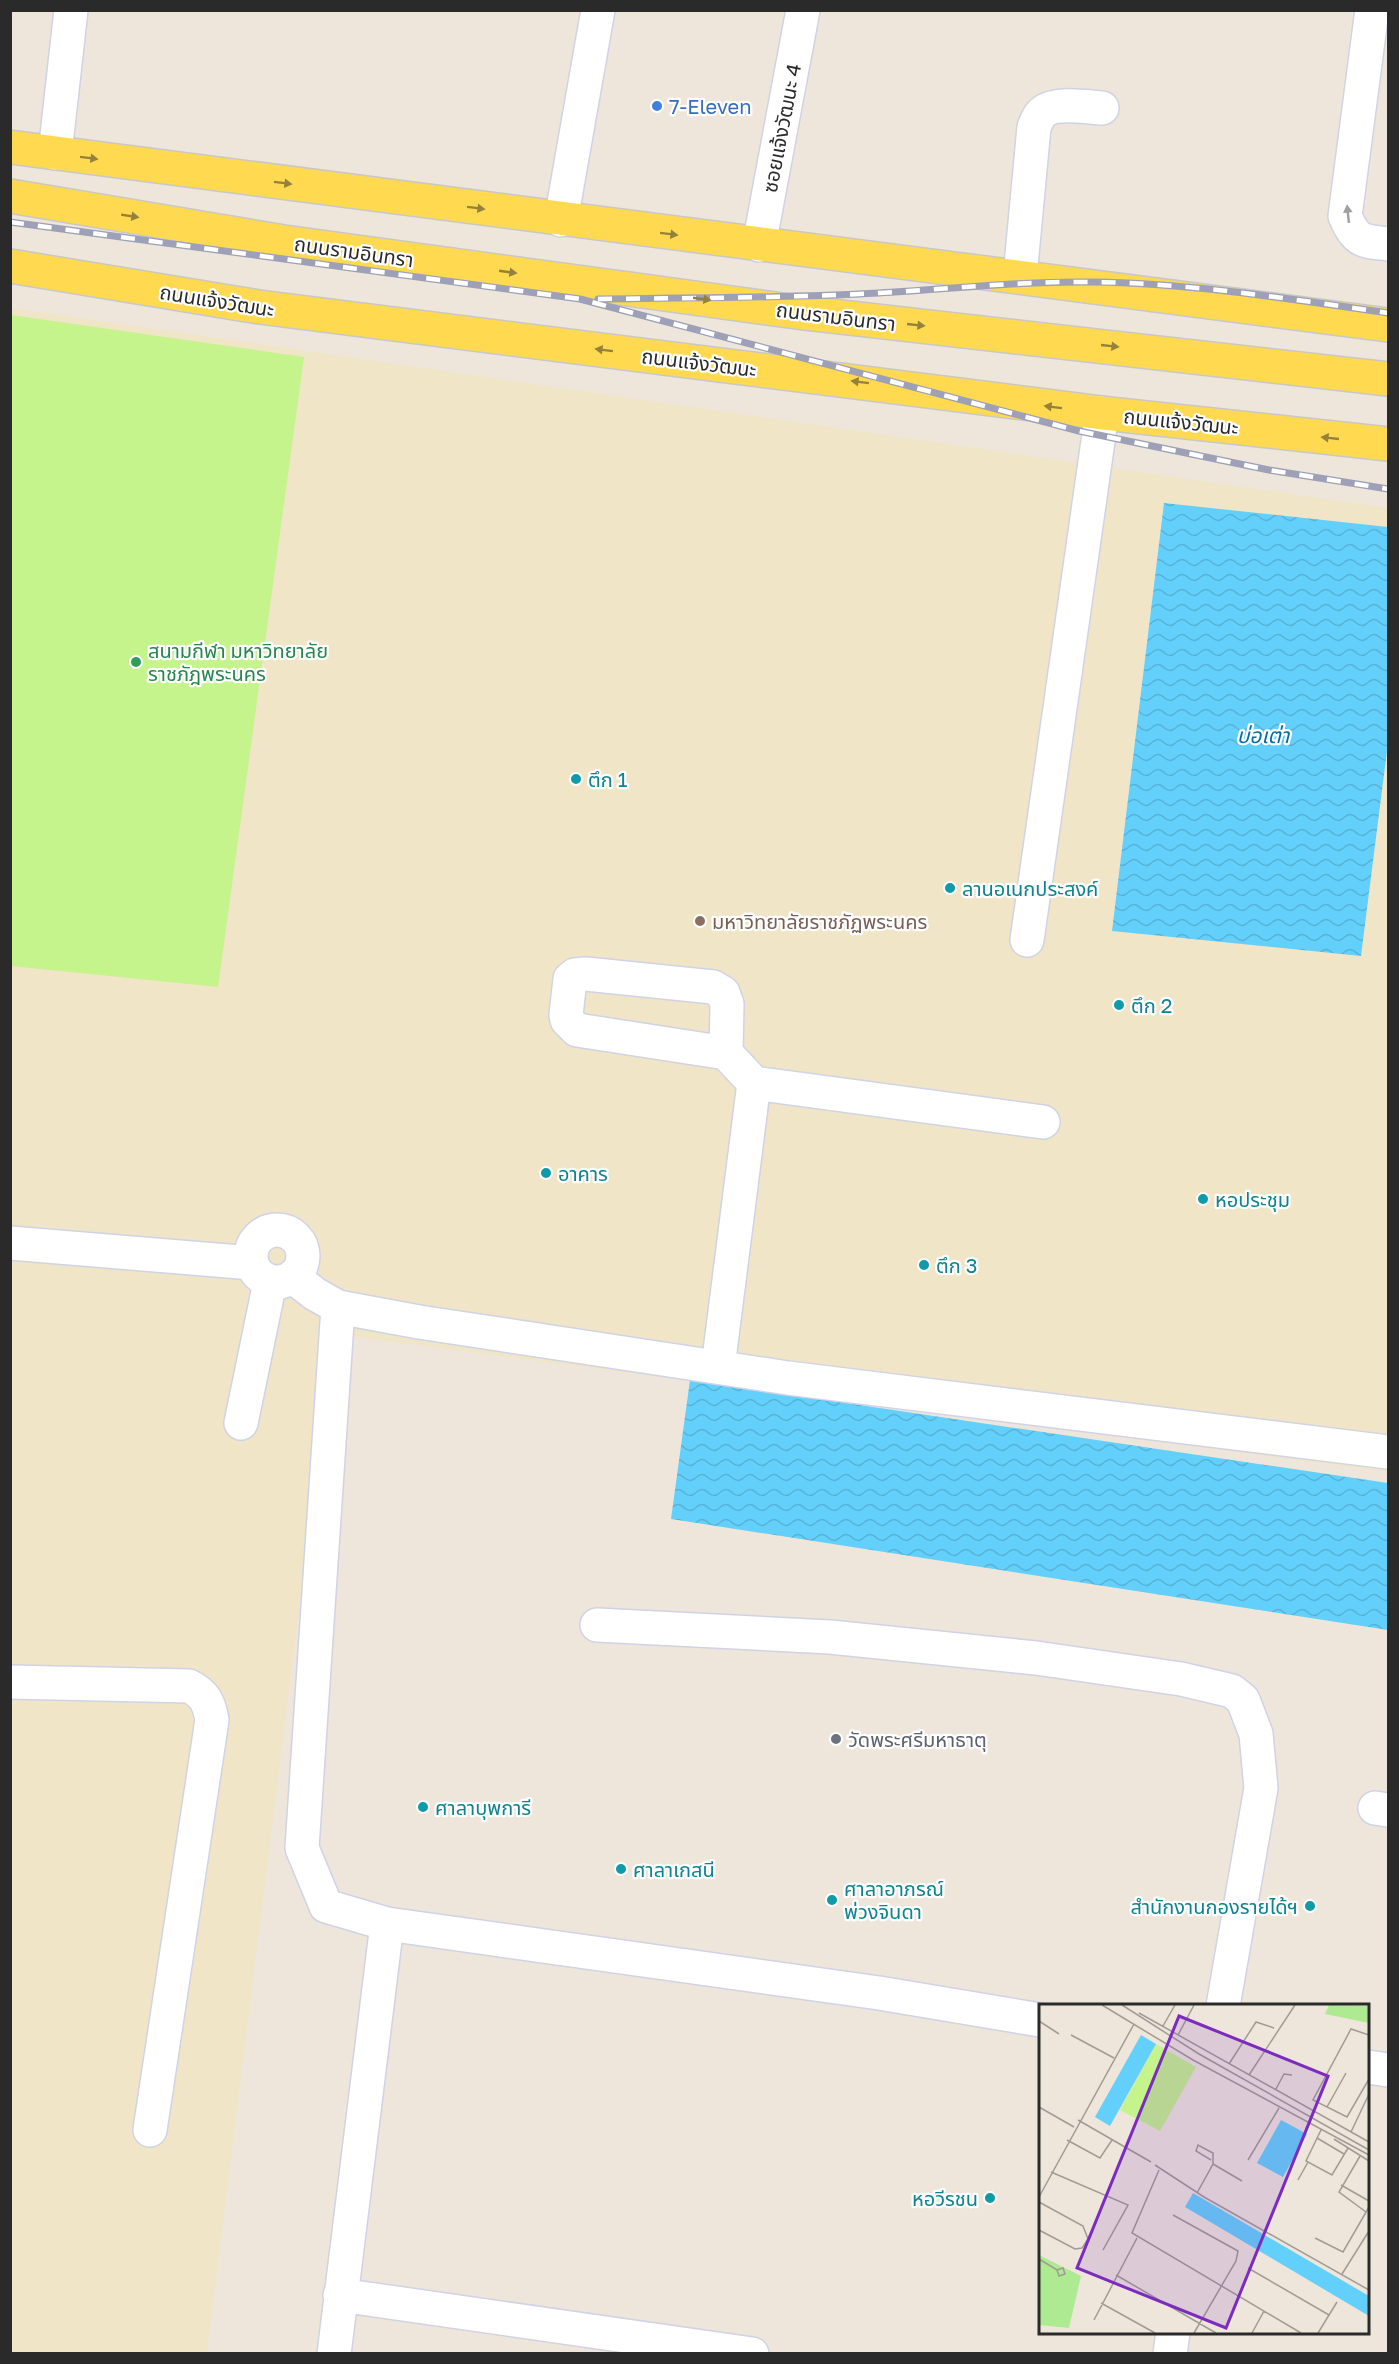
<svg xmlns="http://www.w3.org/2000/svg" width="1399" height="2364" font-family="'Golos Text','Noto Sans Thai',sans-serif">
  <defs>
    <pattern id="water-waves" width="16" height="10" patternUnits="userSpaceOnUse" patternTransform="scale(1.5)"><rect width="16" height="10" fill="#63d0fb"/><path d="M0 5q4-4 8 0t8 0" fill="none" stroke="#56b3d7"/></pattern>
  </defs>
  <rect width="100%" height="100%" fill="#eee6db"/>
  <!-- education -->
  <path fill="#f1e5c8" d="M11,308l1377,200v964l-1055,-138 -126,1019 -196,1z"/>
  <!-- pitch -->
  <path fill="#c5f38c" d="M11,315l293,42 -86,630 -207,-21z"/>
  <!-- water -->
  <path fill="url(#water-waves)" d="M1164,503l224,24v216l-27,213 -249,-25z
    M690,1380l698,103v147l-717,-111z"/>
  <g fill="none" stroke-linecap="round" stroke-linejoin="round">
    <defs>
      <path id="minor" d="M1372,10l-27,206c11,26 17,25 43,28
        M55,153l16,-143
        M561,220l37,-210
        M759,245l44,-235
        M1020,276l14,-149c2,-4 4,-10 7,-13 11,-13 45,-7 61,-6
        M1027,940l75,-527
        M726,1053l-149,-23 -10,-10 -1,-5 4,-36 5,-4 11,-1 127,13 10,6 4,11 -1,49 28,30 289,39
        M251 1256a26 26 0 1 1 52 0a26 26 0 1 1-52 0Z
        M10,1243l242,20
        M293,1277l22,17 23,13 81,15 369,56 600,74
        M338,1307l-36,541 24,58 61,18 492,69 161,27
        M718,1367l36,-284
        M241,1423l29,-141
        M597,1625l233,12 206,21 145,21 51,12 11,9 13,34 5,54 -38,218
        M10,1682l179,4c16,8 20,17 23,34l-62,410
        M1375,1808l13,2
        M1368,2067l20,3
        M340,2295l412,59
        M334,2354l53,-430
        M1170,2354l3,-22"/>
      <path id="major" d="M10,147l1378,178
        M10,196l274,46 513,70 591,67
        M10,266l249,41 843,106 286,31"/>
    </defs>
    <!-- minor casing -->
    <use href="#minor" stroke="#d0d3e5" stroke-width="36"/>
    <!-- major casing -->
    <use href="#major" stroke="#c8c8c8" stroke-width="36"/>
    <!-- minor -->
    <use href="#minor" stroke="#fff" stroke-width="33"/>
    <!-- major -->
    <use href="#major" stroke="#ffd94f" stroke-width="33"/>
    <defs>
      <path id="rail" d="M10,222l570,77 499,132 190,39 119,19
        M598,299c94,-1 188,-1 281,-6 71,-4 141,-12 213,-11 99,1 198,17 296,31"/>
    </defs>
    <!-- rail casing -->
    <use href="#rail" stroke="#9da0b7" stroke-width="7"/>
    <!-- rail -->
    <use href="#rail" stroke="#fff" stroke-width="4.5" stroke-dasharray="14" stroke-linecap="butt"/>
  </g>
  <!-- one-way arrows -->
  <defs><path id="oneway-solid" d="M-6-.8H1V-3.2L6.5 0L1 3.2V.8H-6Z" transform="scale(1.5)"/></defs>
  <g fill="#94823c">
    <use href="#oneway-solid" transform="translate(89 158) rotate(7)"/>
    <use href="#oneway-solid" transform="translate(283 183) rotate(7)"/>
    <use href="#oneway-solid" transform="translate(476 208) rotate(7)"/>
    <use href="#oneway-solid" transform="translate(130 216) rotate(9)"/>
    <use href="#oneway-solid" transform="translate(669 234) rotate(7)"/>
    <use href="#oneway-solid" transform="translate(508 272) rotate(8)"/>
    <use href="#oneway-solid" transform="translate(702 299) rotate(8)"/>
    <use href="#oneway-solid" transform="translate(916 325) rotate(6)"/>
    <use href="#oneway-solid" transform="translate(1110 346) rotate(6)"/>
    <use href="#oneway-solid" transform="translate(604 350) rotate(-173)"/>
    <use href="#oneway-solid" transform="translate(860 382) rotate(-173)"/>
    <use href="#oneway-solid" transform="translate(1053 407) rotate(-173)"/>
    <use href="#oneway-solid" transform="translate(1330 438) rotate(-174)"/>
  </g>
  <use fill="#9f9f9f" href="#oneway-solid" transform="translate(1348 214) rotate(-96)"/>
  <!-- markers -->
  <circle fill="#3f7fe0" stroke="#fff" stroke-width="2" cx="657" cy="106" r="6"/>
  <circle fill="#2e9e5b" stroke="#fff" stroke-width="2" cx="136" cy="662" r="6"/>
  <g fill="#0f9aa8" stroke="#fff" stroke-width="2">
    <circle cx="576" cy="779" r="6"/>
    <circle cx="950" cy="888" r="6"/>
    <circle cx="1119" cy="1005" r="6"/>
    <circle cx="546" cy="1173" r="6"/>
    <circle cx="1203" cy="1199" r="6"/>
    <circle cx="924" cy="1265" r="6"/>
    <circle cx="423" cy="1807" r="6"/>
    <circle cx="621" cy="1869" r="6"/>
    <circle cx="832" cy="1900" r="6"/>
    <circle cx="1310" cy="1906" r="6"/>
    <circle cx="990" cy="2198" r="6"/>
  </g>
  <circle fill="#8d6e63" stroke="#fff" stroke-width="2" cx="700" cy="921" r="6"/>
  <circle fill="#6b7280" stroke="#fff" stroke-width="2" cx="836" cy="1739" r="6"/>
  <g text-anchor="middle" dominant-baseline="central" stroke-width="4.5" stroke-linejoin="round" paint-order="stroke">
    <!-- shop labels -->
    <g font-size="20" fill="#366cbe" stroke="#fff" text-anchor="start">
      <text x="669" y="106">7-Eleven</text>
    </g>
    <!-- street labels -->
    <g font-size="20" fill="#2a2a2a" stroke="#fff">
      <text transform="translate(781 128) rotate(-79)">ซอยแจ้งวัฒนะ 4</text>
      <text transform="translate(354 251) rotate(8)">ถนนรามอินทรา</text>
      <text transform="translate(217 300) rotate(9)">ถนนแจ้งวัฒนะ</text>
      <text transform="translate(836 316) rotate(7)">ถนนรามอินทรา</text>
      <text transform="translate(699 362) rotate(7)">ถนนแจ้งวัฒนะ</text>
      <text transform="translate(1181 421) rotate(6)">ถนนแจ้งวัฒนะ</text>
    </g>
    <!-- leisure labels -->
    <g font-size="20" fill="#27864d" stroke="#fff" text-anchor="start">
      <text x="148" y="650">สนามกีฬา มหาวิทยาลัย<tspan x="148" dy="23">ราชภัฎพระนคร</tspan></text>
    </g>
    <!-- culture labels -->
    <g font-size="20" fill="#0d838f" stroke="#fff" text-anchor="start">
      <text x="588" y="779">ตึก 1</text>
      <text x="962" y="888">ลานอเนกประสงค์</text>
      <text x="1131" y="1005">ตึก 2</text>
      <text x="558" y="1173">อาคาร</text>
      <text x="1215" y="1199">หอประชุม</text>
      <text x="936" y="1265">ตึก 3</text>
      <text x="435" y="1807">ศาลาบุพการี</text>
      <text x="633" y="1869">ศาลาเกสนี</text>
      <text x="844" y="1888">ศาลาอาภรณ์<tspan x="844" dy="23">พ่วงจินดา</tspan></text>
      <text x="1298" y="1906" text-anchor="end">สำนักงานกองรายได้ฯ</text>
      <text x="978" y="2198" text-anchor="end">หอวีรชน</text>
    </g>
    <!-- education labels -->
    <g font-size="20" fill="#785e54" stroke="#fff" text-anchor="start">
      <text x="712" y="921">มหาวิทยาลัยราชภัฏพระนคร</text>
    </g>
    <!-- worship labels -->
    <g font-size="20" fill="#5b616d" stroke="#fff" text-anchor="start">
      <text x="848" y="1739">วัดพระศรีมหาธาตุ</text>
    </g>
    <!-- water labels -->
    <g font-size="21" font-style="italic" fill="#006ca8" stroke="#fff">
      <text x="1263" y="735">บ่อเต่า</text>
    </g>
  </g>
  <!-- overview -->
  <g transform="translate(1039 2004)">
    <rect width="330" height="330" fill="#eee6db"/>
    <path d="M290,1l40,1v17l-44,-9z" fill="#aeea91"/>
    <path d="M0,251l42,21 -12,52 -30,-3z" fill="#aeea91"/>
    <path d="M117,40l40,23 -36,64 -40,-21z" fill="#c5f38c"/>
    <path d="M102,31l15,9 -46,82 -15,-9zM242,116l26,14 -24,43 -26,-14zM154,189l176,103v20l-184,-109z" fill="#63d0fb"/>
    <path fill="none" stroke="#a09b94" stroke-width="1.5" d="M63,1l91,55 176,95M83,1l77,49 170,96M100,9l230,129M0,17l20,13M124,22l12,-21M32,31l43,23M139,31l16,-30M330,31l-18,-6 -38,71 34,17 22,-38M190,60l27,-42 18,6M210,71l46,-70M237,85l8,-15 8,1M0,103l35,20M288,103l19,-34M39,116l73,42M282,126l-15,31 26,14 16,-27M312,128l18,-38M278,134l27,16M295,135l35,22M28,136l33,18 12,-18M321,152l-21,36 27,20M209,156l31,-52M174,160l29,17M116,161l49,32 165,93M120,166l-27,63 169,100M12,168l77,33 -25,45M259,176l10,-18M302,181l28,16M158,189l16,-29v-11l-15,-8 -2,6 15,9M0,193l95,-173M0,198l44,24 5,13 -6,9 -7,1 -36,-19M134,211l65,36 -2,10 -42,72M276,234l28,14 26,-45M0,255l18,11 6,-2 2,6 -6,2 -2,-6M209,264l81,47M303,270l27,-43M77,271l100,58M62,299l54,30M55,316l43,-82M213,329l12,-22M279,329l19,-31"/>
    <path fill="#7b2cbf" fill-opacity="0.15" stroke="#7b2cbf" stroke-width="3" d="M140,12l149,60 -102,252 -149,-60z"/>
    <rect width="330" height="330" fill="none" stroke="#2a2a2a" stroke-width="3"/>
  </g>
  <!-- border -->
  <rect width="1399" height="2364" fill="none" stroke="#2a2a2a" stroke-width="24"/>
</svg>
